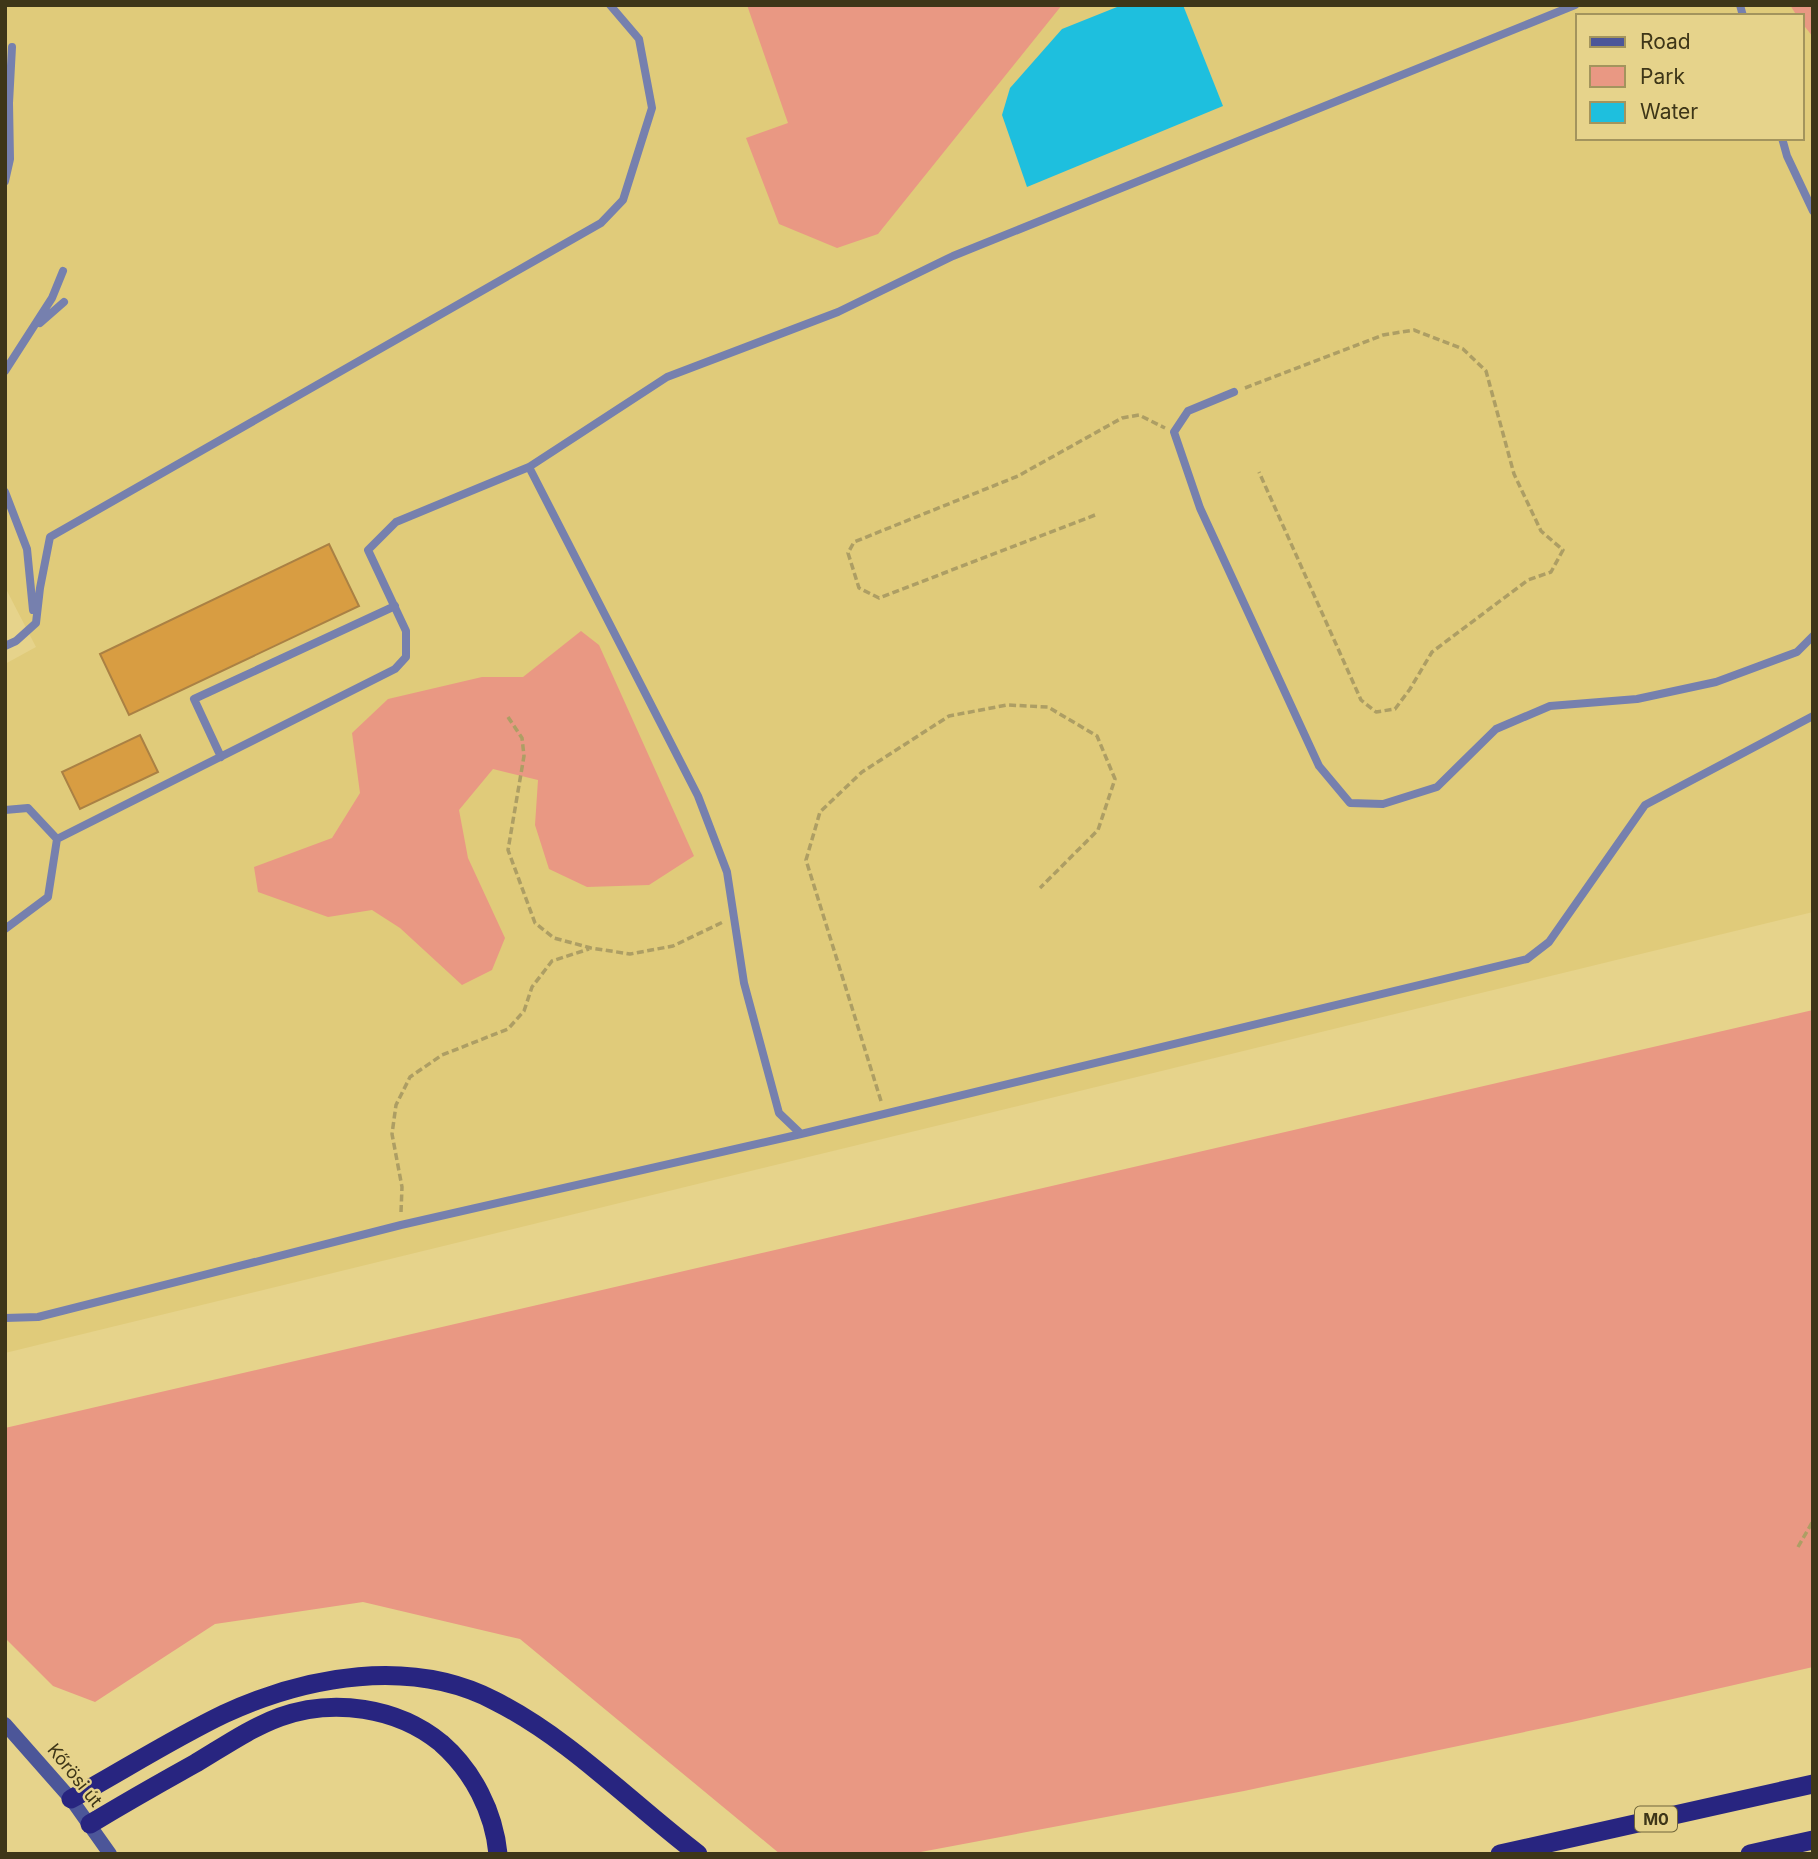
<svg xmlns="http://www.w3.org/2000/svg" width="1818" height="1859" font-family="Inter,sans-serif">
  <rect width="100%" height="100%" fill="#e6d38b"/>
  <!-- built -->
  <path fill="#e0cb7a" fill-rule="evenodd" d="M5,5h1808v907l-1808,441v-689l31,-17 -31,-60zM1578,16h224v122h-224z"/>
  <!-- green -->
  <path fill="#e99883" d="M747,5h315l-184,229 -41,14 -58,-24 -33,-86 42,-15z
    M1790,5h23v32l-11,-14v-7h-5z
    M581,631l18,14 95,211 -45,29 -62,2 -38,-18 -14,-44 3,-45 -45,-11 -34,41 9,48 37,80 -13,32 -30,15 -62,-57 -28,-18 -44,7 -70,-25 -4,-25 78,-29 28,-45 -8,-60 36,-34 94,-22h41z
    M1813,1010v657l-241,55 -328,69 -334,63h-130l-260,-215 -157,-37 -148,22 -120,78 -42,-16 -48,-48v-210z"/>
  <!-- water -->
  <path fill="#1ebfde" d="M1122,5h61l40,101 -196,81 -25,-72 8,-27 52,-59z"/>
  <!-- building -->
  <path fill="#d89d42" stroke="#aa8144" stroke-width="2" d="M329,544l30,62 -230,109 -29,-61z
    M140,735l18,37 -78,37 -18,-37z"/>
  <g fill="none" stroke-linecap="round" stroke-linejoin="round">
    <!-- path -->
    <path stroke="#ad9e64" stroke-width="3.5" stroke-dasharray="7 3.5" stroke-linecap="butt" d="M1245,388l138,-53 31,-5 49,19 23,22 28,103 27,57 22,19 -12,22 -23,8 -96,72 -22,37 -15,20 -19,3 -15,-12 -102,-228
      M1095,515l-216,83 -20,-10 -11,-35 6,-11 164,-66 104,-58 17,-3 26,13
      M508,717l14,21 2,18 -16,94 27,73 19,15 37,10 39,6 43,-8 50,-24
      M881,1101l-75,-241 14,-48 42,-40 87,-56 58,-11 41,2 49,29 18,43 -17,51 -58,58
      M401,1212l1,-25 -10,-53 4,-29 14,-28 32,-22 66,-26 16,-18 8,-24 20,-26 37,-12
      M1798,1547l15,-26"/>
    <!-- service -->
    <path stroke="#7680ae" stroke-width="8" d="M1740,5l3,11
      M1782,138l5,18 26,55
      M5,181l5,-22 -1,-56 3,-56
      M40,323l24,-21
      M5,371l47,-73 11,-27
      M1234,392l-46,19 -14,21 26,76 119,258 31,37 33,1 54,-17 59,-58 54,-23 87,-7 79,-17 81,-30 16,-16
      M529,467l169,329 29,76 17,111 35,130 22,21
      M5,492l22,57 6,61
      M5,646l11,-5 20,-18 4,-35 10,-51 551,-314 22,-23 29,-92 -13,-69 -29,-34
      M221,757l-27,-58 201,-93
      M5,810l23,-2 29,31 -9,58 -43,32
      M57,839l338,-170 11,-12v-26l-38,-81 28,-28 133,-55 138,-90 171,-65 115,-56 622,-251
      M5,1318l33,-1 363,-92 400,-91 726,-175 22,-17 96,-137 168,-89"/>
    <!-- secondary -->
    <path stroke="#4c5699" stroke-width="14" d="M5,1724l66,75 39,55"/>
    <!-- trunk -->
    <path stroke="#282580" stroke-width="19" d="M71,1799c51,-28 101,-60 153,-85 82,-38 187,-57 271,-13 75,38 136,102 203,153
      M90,1824c35,-21 70,-41 106,-61 27,-16 54,-35 84,-46 53,-19 117,-10 161,26 32,28 53,69 57,111
      M1500,1854l313,-70
      M1750,1854l63,-14"/>
  </g>
  <g text-anchor="middle" dominant-baseline="central" stroke-width="5" stroke-linejoin="round" paint-order="stroke">
    <!-- shield labels -->
    <rect fill="#e6d38b" stroke="#70653a" stroke-width="2" x="1635" y="1806.5" width="42" height="25" rx="5"/>
    <g font-size="16" font-weight="bold" fill="#3e3618">
      <text x="1656" y="1819">M0</text>
    </g>
    <!-- street labels -->
    <g font-size="18" fill="#3e3618" stroke="#e6d38b">
      <text transform="translate(75 1775) rotate(51)">Kőrösi út</text>
    </g>
  </g>
  <!-- border -->
  <rect width="1818" height="1859" fill="none" stroke="#3e3618" stroke-width="14"/>
  <!-- legend -->
  <rect x="1576" y="14" width="228" height="126" fill="#e6d38b" stroke="#a3945d" stroke-width="2"/>
  <rect x="1590" y="37" width="35" height="10" fill="#4c5699" stroke="#a3945d" stroke-width="2"/>
  <text x="1640" y="49" font-size="21" fill="#3e3618">Road</text>
  <rect x="1590" y="66" width="35" height="21" fill="#e99883" stroke="#a3945d" stroke-width="2"/>
  <text x="1640" y="84" font-size="21" fill="#3e3618">Park</text>
  <rect x="1590" y="102" width="35" height="21" fill="#1ebfde" stroke="#a3945d" stroke-width="2"/>
  <text x="1640" y="119" font-size="21" fill="#3e3618">Water</text>
</svg>
